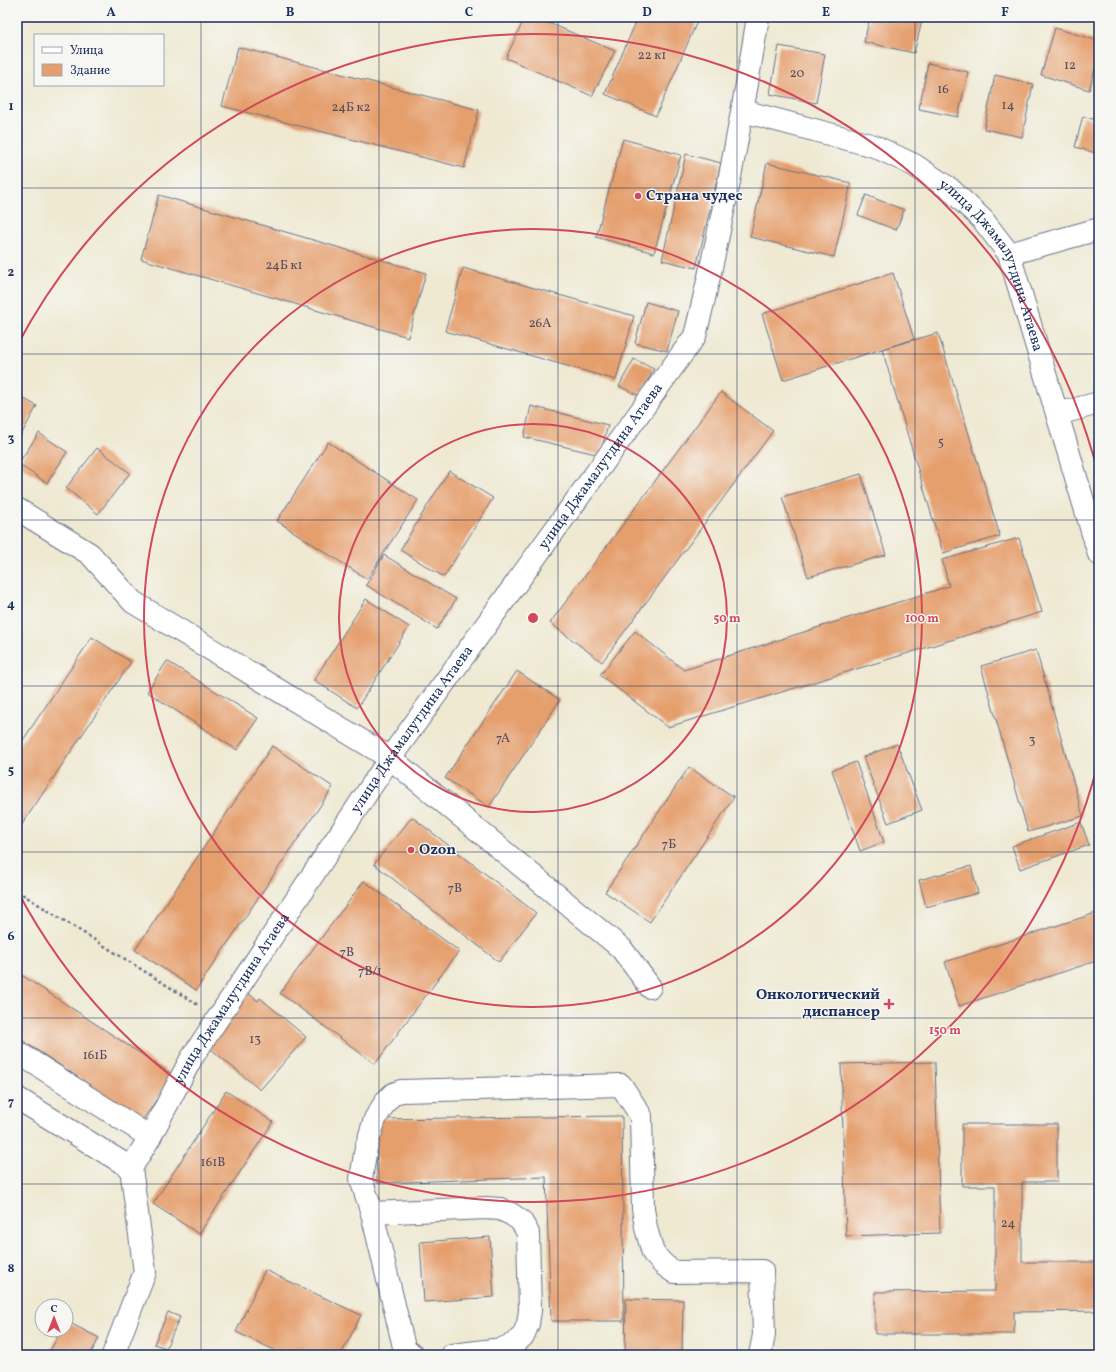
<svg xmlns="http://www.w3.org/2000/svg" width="1116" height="1372" font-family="Vollkorn,serif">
  <rect width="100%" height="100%" fill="#f6f6f2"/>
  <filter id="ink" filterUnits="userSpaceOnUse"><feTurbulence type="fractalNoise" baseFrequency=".025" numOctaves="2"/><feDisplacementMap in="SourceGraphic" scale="8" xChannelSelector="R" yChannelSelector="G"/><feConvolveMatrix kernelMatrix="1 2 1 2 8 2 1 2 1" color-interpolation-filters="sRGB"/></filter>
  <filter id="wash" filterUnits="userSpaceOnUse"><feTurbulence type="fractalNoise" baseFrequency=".012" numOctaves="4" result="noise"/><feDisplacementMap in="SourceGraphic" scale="16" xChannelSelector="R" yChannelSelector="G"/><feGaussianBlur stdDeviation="0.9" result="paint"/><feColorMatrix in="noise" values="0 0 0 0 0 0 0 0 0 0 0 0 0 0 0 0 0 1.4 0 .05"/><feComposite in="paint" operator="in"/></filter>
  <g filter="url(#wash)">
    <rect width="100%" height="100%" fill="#efe9d2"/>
    <g id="blocks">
      <!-- building -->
      <path fill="#e59f6d" d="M525,17h10l80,34 -23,45 -86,-38z
        M638,17h61l-43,99 -51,-22z
        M870,17h53l-9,36 -50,-11z
        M1055,28l44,13v15l-10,34 -48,-15z
        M779,46l46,8 -9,49 -46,-9z
        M238,47l241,63 -15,58 -242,-62z
        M928,63l40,9 -10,45 -39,-8z
        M995,75l38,9 -11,53 -38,-8z
        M1083,116l16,5v33l-24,-7z
        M623,139l58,16 -27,98 -58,-16z
        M686,154l35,9 -25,105 -34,-8z
        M767,163l84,20 -17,74 -84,-20z
        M159,195l267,78 -18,64 -267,-78z
        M866,195l38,15 -8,20 -38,-15z
        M463,268l171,48 -18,64 -171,-49z
        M893,273l21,66 -131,41 -21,-66z
        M646,302l32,9 -11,40 -32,-8z
        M1099,308v18l-6,-16z
        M938,333l62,203 -57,17 -61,-204z
        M634,359l20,10 -15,27 -20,-10z
        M721,392l52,39 -171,231 -52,-39z
        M17,395l20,11 -20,36z
        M531,406l77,19 -8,30 -76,-18z
        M39,433l28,19 -20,31 -29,-19z
        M328,442l90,58 -51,79 -90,-58z
        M97,448l33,25 -32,41 -32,-26z
        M449,471l44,27 -49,79 -44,-27z
        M861,474l25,81 -78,22 -26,-80z
        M1019,538l23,74 -374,115 -68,-52 35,-44 49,39 265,-84 -7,-26z
        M384,555l72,44 -19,30 -71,-44z
        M366,599l43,28 -52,81 -43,-28z
        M92,637l39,25 -114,170v-83z
        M1036,650l47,166 -55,16 -47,-166z
        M167,661l91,57 -21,32 -90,-58z
        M517,671l43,29 -71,107 -44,-29z
        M897,744l25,66 -34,13 -25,-66z
        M272,746l61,41 -137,203 -61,-40z
        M856,762l28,80 -24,9 -28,-81z
        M689,767l45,30 -84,125 -45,-30z
        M412,817l124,96 -37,49 -125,-98z
        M1081,822l8,23 -69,24 -8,-23z
        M971,866l7,27 -52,14 -7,-27z
        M364,881l95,70 -84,113 -95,-71z
        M1099,912v48l-140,46 -14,-44z
        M17,972l156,103 -30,45 -126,-83z
        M248,993l10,8 2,-3 46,39 -46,53 -55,-46z
        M935,1062l5,171 -94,3 -5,-172z
        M226,1091l47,31 -74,112 -46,-30z
        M622,1116l2,205h-73l-5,-144 -169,6 -2,-64z
        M962,1124h95v58h-35v80h77v49l-85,1v22h-139v-42l120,-1v-105h-33z
        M490,1237l4,60 -70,5 -4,-60z
        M265,1270l96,45 -20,40h-56l-49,-23z
        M626,1299l57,1 -1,55h-57z
        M168,1312l12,5 -14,31 -12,-4z
        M66,1321l33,17 -9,17h-42l13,-25h5z"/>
    </g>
  </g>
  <g filter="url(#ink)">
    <use href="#blocks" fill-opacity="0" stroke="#657087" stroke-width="1"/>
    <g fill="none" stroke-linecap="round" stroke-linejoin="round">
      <defs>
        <g id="minor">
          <path id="s1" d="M743,111l131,35 40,19 36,24 33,31 26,34 90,300"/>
          <path d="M1009,254l90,-25"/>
          <path d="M1057,414l42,-11"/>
          <path d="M17,509l73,45 43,48 257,156 231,190 29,39"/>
          <path d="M17,1052l133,85"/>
          <path d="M17,1098l114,70"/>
          <path d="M372,1213l114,-5 14,1 11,5 10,7 7,12 2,77 -2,14 -5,12 -9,8 -12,5 -50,6"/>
          <path id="s2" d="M113,1355l32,-83 -14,-104 19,-31 41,-78 199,-301 305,-422c26,-105 46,-212 63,-319"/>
          <path d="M413,1355l-5,-2 -4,-6 -32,-134 -11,-34 5,-31 9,-29 11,-18 7,-7 8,-3 220,-6 20,31 2,92 3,20 7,25 11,12 10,7 88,-1 2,64 -4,20"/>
        </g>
      </defs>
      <!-- minor casing -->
      <use href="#minor" stroke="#657087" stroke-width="24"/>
      <!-- path -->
      <path stroke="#657087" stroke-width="2.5" stroke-dasharray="3 3" stroke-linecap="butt" d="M17,891l181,114"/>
      <!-- minor -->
      <use href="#minor" stroke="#fff" stroke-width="22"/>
    </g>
  </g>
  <!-- grid -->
  <path fill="none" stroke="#1b2f5e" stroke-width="1" stroke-opacity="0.55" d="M201,17v1338M379,17v1338M558,17v1338M737,17v1338M915,17v1338M17,188h1082M17,354h1082M17,520h1082M17,686h1082M17,852h1082M17,1018h1082M17,1184h1082"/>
  <!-- distance rings -->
  <g fill="none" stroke="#d1495b" stroke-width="2">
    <circle cx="533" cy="618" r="194"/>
    <circle cx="533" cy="618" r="389"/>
    <path d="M1099 759A583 583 0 0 1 18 892M18 344A583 583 0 0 1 1099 477"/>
  </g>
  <!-- markers -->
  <g fill="#d1495b" stroke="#f6f6f2" stroke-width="1.5">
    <circle cx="638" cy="196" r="4"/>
    <circle cx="411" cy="850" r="4"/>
    <path d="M887 998h4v4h4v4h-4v4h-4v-4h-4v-4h4z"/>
  </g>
  <g text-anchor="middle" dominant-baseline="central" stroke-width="3" stroke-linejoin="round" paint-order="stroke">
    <!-- number labels -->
    <g font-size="13" fill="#4e4b62">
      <text x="652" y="56">22 к1</text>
      <text x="1070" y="66">12</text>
      <text x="797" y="74">20</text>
      <text x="943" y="90">16</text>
      <text x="1008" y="106">14</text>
      <text x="351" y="108">24Б к2</text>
      <text x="284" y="266">24Б к1</text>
      <text x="540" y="324">26А</text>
      <text x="941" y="443">5</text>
      <text x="503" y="739">7А</text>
      <text x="1032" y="741">3</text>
      <text x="669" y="845">7Б</text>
      <text x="455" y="889">7В</text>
      <text x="347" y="953">7В</text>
      <text x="370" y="972">7В/1</text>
      <text x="255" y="1040">13</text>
      <text x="95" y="1056">161Б</text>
      <text x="213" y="1163">161В</text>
      <text x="1008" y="1224">24</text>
    </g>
    <!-- poi labels -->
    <g font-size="15" font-weight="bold" fill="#1b2f5e" stroke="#f6f6f2" text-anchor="start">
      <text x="646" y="196">Страна чудес</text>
      <text x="419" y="850">Ozon</text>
      <text x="880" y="995" text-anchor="end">Онкологический<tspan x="880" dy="17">диспансер</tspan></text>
    </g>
    <!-- street labels -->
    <g font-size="15" fill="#1b2f5e" stroke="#f6f6f2">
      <text stroke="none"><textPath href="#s1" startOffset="312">улица Джамалутдина Атаева</textPath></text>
      <text stroke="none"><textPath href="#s2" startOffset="1039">улица Джамалутдина Атаева</textPath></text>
      <text stroke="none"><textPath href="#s2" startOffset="715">улица Джамалутдина Атаева</textPath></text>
      <text stroke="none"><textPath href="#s2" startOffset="391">улица Джамалутдина Атаева</textPath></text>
    </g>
  </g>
  <circle cx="533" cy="618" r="6" fill="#d1495b" stroke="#f6f6f2" stroke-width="2"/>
  <g font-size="12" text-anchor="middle" font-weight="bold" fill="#d1495b" stroke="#f6f6f2" stroke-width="3" stroke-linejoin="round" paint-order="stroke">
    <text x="727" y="622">50 m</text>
    <text x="922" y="622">100 m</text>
    <text x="945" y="1034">150 m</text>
  </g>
  <!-- margin -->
  <rect width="1116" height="1372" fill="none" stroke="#f6f6f2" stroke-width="44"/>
  <!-- legend -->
  <rect x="34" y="34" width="130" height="52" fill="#f6f6f2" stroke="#9ea6b7"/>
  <rect x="42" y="47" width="20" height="6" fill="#ffffff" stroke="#9ea6b7"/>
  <text x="70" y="54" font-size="12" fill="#1b2f5e">Улица</text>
  <rect x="42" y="64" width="20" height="12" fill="#e59f6d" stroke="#9ea6b7"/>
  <text x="70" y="74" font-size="12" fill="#1b2f5e">Здание</text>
  <!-- north arrow -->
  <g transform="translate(54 1318)"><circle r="19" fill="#f6f6f2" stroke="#9ea6b7"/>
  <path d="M0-3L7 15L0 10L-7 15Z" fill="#d1495b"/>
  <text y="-6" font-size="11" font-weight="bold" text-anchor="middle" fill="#1b2f5e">С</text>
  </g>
  <rect x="22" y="22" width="1072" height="1328" fill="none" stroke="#1b2f5e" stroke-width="1.5"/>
  <g font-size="13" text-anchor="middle" font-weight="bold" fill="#1b2f5e">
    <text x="111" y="16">A</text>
    <text x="290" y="16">B</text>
    <text x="469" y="16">C</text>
    <text x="647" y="16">D</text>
    <text x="826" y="16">E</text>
    <text x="1005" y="16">F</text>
    <text x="11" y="110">1</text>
    <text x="11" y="276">2</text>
    <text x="11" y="442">3</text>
    <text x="11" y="608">4</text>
    <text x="11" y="774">5</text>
    <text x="11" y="940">6</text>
    <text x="11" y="1106">7</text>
    <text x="11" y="1272">8</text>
  </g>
</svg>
